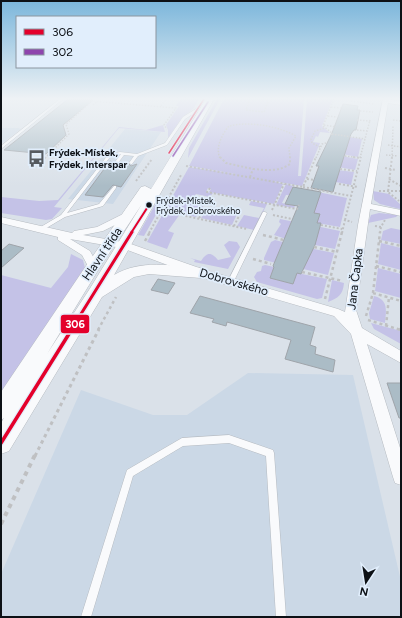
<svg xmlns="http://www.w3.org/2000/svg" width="402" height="618" font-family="Figtree,sans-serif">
  <rect width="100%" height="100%" fill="#dae1e9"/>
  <!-- built -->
  <path fill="#cbd8e6" d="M1,128h17l3,1 -20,15z
    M125,129l36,3 -48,72 -45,-5z
    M248,373l105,2 48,206v36h-400v-43l80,-184 72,25h34z"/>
  <!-- green -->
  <path fill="#c4c2e7" d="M180,99h19l-5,9 -12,10 -14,20v-8l-2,-5 13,-19h-3z
    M217,99h3l-32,59 1,-10z
    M224,99h80l-6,77h3l6,-77h26l-11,27 8,7 -10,-1 -2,5 -2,-1 -3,6 7,1 -18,43 -30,-5 11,3 -9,20 -65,-12 2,-3 -3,-1 -2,4 7,1 -3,4 -14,-3 -7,9 14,3 -7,11 -16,-3 -12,17 6,2 -7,16 -20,-7 42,-75 47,7 -47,-8z
    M163,125l2,7 -46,-4 -65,79 8,1 -10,11 -6,1 -45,-7v-16l38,4 19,-1 61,-73 27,3z
    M343,136l19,3 -4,18 -16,-3z
    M341,156l17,3 -3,11 -17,-3z
    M337,170l17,2 -3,13 -15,-3z
    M286,184l7,2 -4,9h-3l-4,8 13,3 -1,2 -18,-3z
    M308,190l39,8 -7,29 -23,-4z
    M373,191l16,3 12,11 -1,4 -20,-5 -6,-4z
    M167,195l-23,41 -6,-1 17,-30z
    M251,201l16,3 -13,26 -17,-4 7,-11 15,3 5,-10 -15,-3z
    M209,208l28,6 -5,11 -31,-7z
    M379,213l19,2 -2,2 -28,6 3,-8z
    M280,219l15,3 -6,18 -15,-5 7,-11 -2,-2z
    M316,226l24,5 -5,18 -25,-5z
    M391,228l10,2v14l-20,-4 2,-9z
    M275,240l12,3 -11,20 -12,-3v-2l7,-16z
    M229,241l8,1 3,5 -12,22 -34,-7 1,-2 -5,-2 11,3c6,-9 10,-9 17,-1l13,-3 -7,-12z
    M381,243l20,5v22l-23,-6z
    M309,248l25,5 -6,22 -29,-7z
    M71,254l12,6 2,8 -84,125v-118l50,13 17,-21z
    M265,265l9,2 -4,11 23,6 4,-11 30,6 -5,19 -5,1 -60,-17 -3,-5 3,-5 4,-1 1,-5z
    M378,268l23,6v24l-26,-7z
    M332,280l12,3c-1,12 -6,15 -16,19z
    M374,296c15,4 12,15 11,27l-15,-4 -1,-6z
    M371,323l30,8v13l-27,-15z"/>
  <!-- building -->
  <path fill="#abbcc6" stroke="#9fa4aa" d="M67,100h26l-30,25 3,10 -20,19 -42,-4z
    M343,104l15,2 -1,4h3l-4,20h-2l-3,4 -16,51 -2,7 -22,-4 8,-22h-3l16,-33z
    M110,161l7,3 3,-2 8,1 3,3 6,-2 -16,23 -8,-2 -10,12 -18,-2z
    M293,187l28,5 -7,21 6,1 -3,9h4l-6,22 -14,29 -4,-1 -4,11 -23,-6 4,-11 -1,-1 25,-60 -13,-2z
    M9,244l15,4 -23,20v-17z
    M158,279l17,4 -7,11 -17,-4z
    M200,296l115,31 -5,18 6,2 -1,7 20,6 -2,12 -48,-13 6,-19 -64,-18 -1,4 -14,-4 2,-3 -24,-6z
    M387,383h14v35h-2z"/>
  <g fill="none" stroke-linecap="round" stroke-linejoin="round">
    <defs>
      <path id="lane" d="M60,99h3l-62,50v-3z
        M196,109l3,1 -14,9 -18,26 -29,11 -6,8h-1l-2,-1 5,-7 -10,-1 -6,8h-1l-2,-1 6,-8 -11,3 -43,56 32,-9 15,-18h2v2l-13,18 -38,11 -22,13h-4v-2l22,-13 47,-60 12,-3 17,2 28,-11 18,-26z
        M263,212h2l2,1 -33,68 -1,1h-4l-1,-1z
        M229,435l41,14 3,1 1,3 12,164h-10l-10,-161 -37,-13 -46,3 -50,30 -42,141h-10l46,-147 55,-32z"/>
      <path id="street" d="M383,99l18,2v4l-13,-2 -17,101 30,6v6l-31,-7 -14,101 6,18 39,23v12l-34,-19 34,107v34l-6,-2 -2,-6 -42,-143 -17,-18 -137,-40 -75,-28 -52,-9 20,12 8,15 -1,2h-8l-7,-13 -24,-15v-3l-57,-14v-6l71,16 2,-2 23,-4 28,-14h6v4l-28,14 -20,4 45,8 77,27 133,39 7,3 13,-87z"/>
      <path id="secondary" d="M206,99h8l-100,176c27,-16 57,-9 87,-7l5,1 3,4 -3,4 -5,1 -52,-4 -15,3 -32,20 -93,154 -8,3v-31l3,-5 -3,2v-28l87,-129 53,-76 4,-1 6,3zM142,204l-53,86 -42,64 53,-87z"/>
    </defs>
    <!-- lane casing -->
    <use href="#lane" stroke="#b6bbc1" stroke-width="1"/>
    <!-- street casing -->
    <use href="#street" stroke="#b6bbc1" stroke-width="1"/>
    <!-- secondary casing -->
    <use href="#secondary" stroke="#b6bbc1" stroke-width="1"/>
    <!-- path-far4 -->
    <path stroke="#bfc0c2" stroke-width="1.5" stroke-dasharray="1.5 1.5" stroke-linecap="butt" d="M250,99l-4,11 18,2 5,-13
      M351,101l23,3
      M93,105l5,-4
      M161,106l5,-7
      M331,107l10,1
      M360,111l13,1
      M328,116l9,1
      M357,120l14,1
      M393,120l8,1
      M324,125l12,2
      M357,130l11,1
      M332,134l33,5
      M331,135l1,-2 -9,-7 11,-27
      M388,145l13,2
      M320,147l-8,-4 -1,-4 4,-8 10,-3
      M386,155l12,1
      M345,156l15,2
      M45,158l24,-24 -3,-10 26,-23 84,7 -12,17 3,4
      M220,158c-5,-10 2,-24 9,-32 20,-5 49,0 67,10l-7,12 1,10
      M316,158l6,-14 4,-1
      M360,158l10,-38
      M392,158l1,-32"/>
    <!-- path-far3 -->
    <path stroke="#bfc0c2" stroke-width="2" stroke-dasharray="2 2" stroke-linecap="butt" d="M220,157l6,6 27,6
      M353,157l7,1
      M392,157l-4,35 11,9
      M44,159l2,-2
      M186,166l117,21 13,-30
      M385,168l11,2
      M253,169c13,1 26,3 37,-5v-7
      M340,169l17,2
      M250,177l3,-8
      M307,179l7,1
      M389,179l12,7
      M136,181l16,-22
      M339,184l19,3
      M303,187l48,9
      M210,188l-3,4 90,17 2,-4
      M379,191h22
      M272,210l12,-26
      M162,211l85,18
      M273,215l19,4
      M199,218l6,-9
      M345,220l16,-63
      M321,225l21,4
      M234,226l5,-10
      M375,226l6,1
      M149,233l32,-58
      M342,233l3,-13 7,2
      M380,233l1,-6 4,-7"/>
    <!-- path-far2 -->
    <path stroke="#bfc0c2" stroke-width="2.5" stroke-dasharray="3 3" stroke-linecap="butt" d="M263,235l21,5
      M145,241l5,-9
      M379,241l22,5
      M314,247l23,5
      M253,259l18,5
      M376,266l25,6
      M302,272l41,9
      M373,293l28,8
      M325,299l17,-67
      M366,316l7,-23 7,-61
      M368,320l33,10
      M386,326l3,-29
      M98,330l18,-33"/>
    <!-- path-far1 -->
    <path stroke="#bfc0c2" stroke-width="3" stroke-dasharray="3.5 3.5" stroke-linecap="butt" d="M399,329l2,1
      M35,456l64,-127"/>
    <!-- path -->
    <path stroke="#bfc0c2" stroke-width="4" stroke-dasharray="4.5 4.5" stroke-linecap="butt" d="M1,524l34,-69"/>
    <!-- lane -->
    <use href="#lane" fill="#f9fafc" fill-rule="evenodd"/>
    <!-- street -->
    <use href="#street" fill="#f9fafc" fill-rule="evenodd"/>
    <!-- secondary -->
    <use href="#secondary" fill="#f9fafc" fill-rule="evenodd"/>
    <defs>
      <path id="bus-1-far3" d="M169,153l35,-54"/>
      <path id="bus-1-far2" d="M131,233l18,-28"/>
      <path id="bus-1-far1" d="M71,330l61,-98"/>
      <path id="bus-1" d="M1,443l71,-114"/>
      <path id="bus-2" d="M173,156l35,-54"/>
    </defs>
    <!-- bus-1-far3 casing -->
    <use href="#bus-1-far3" stroke="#e1eefc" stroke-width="3"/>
    <!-- bus-1-far2 casing -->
    <use href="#bus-1-far2" stroke="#e1eefc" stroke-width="4"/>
    <!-- bus-1-far1 casing -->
    <use href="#bus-1-far1" stroke="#e1eefc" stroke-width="6"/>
    <!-- bus-1 casing -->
    <use href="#bus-1" stroke="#e1eefc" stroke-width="6"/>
    <!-- bus-2 casing -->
    <use href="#bus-2" stroke="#e1eefc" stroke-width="3"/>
    <!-- bus-1-far3 -->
    <use href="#bus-1-far3" stroke="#e4002b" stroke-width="1.5"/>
    <!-- bus-1-far2 -->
    <use href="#bus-1-far2" stroke="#e4002b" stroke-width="2"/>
    <!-- bus-1-far1 -->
    <use href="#bus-1-far1" stroke="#e4002b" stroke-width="3"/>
    <!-- bus-1 -->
    <use href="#bus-1" stroke="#e4002b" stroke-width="3.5"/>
    <!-- bus-2 -->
    <use href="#bus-2" stroke="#8e44ad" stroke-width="1.5"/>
  </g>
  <!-- sky -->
  <linearGradient id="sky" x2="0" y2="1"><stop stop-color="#7bb6db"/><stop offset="0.53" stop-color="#eef2f5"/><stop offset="1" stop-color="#eef2f5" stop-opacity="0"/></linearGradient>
  <rect width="402" height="186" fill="url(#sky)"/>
  <!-- icons -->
  <defs>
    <symbol id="bus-bare" viewBox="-9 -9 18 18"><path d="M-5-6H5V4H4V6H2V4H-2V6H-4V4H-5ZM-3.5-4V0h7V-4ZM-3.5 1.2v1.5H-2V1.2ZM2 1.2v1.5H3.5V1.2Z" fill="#555a60" stroke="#e1eefc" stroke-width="2.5" paint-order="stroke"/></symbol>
  </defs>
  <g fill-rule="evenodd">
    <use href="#bus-bare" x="24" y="146" width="25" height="25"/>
  </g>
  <!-- markers -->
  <circle fill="#0d1116" stroke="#e1eefc" stroke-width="1.5" cx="149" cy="205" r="3.5"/>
  <g text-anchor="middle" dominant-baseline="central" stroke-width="3.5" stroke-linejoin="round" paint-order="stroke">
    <!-- far-bus labels -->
    <g font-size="9" fill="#0d1116" stroke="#e1eefc" text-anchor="start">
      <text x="156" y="200">Frýdek-Místek,<tspan x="156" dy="10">Frýdek, Dobrovského</tspan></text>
    </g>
    <!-- far-poi labels -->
    <g font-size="10" font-weight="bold" fill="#0d1116" stroke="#e1eefc" text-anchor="start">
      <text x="49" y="152">Frýdek-Místek,<tspan x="49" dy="12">Frýdek, Interspar</tspan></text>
    </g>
    <!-- street labels -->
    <g font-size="12" fill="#0d1116" stroke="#e1eefc">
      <text transform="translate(102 254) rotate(-56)">Hlavní třída</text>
      <text transform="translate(355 279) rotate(-83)">Jana Čapka</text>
      <text transform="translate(234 282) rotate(16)">Dobrovského</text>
    </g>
  </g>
  <rect stroke="#e1eefc" stroke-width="1.5" x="60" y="314" width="30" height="20" rx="4" fill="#e4002b"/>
  <g font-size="11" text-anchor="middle" font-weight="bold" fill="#fff">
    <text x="75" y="328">306</text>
  </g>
  <!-- border -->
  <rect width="402" height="618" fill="none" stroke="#0d1116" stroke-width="4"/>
  <!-- legend -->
  <rect x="16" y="16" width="140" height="52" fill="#e1eefc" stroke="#8c96a0"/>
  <rect x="24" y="29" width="20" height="6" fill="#e4002b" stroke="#8c96a0"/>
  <text x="52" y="36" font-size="12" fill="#0d1116">306</text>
  <rect x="24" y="49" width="20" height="6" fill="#8e44ad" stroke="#8c96a0"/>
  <text x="52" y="56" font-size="12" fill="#0d1116">302</text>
  <!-- north arrow -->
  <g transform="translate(366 582) rotate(192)" stroke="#e1eefc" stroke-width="3" paint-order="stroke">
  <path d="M0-3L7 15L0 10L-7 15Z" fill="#0d1116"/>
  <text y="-6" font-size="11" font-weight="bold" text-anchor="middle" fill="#0d1116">N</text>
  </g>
</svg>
